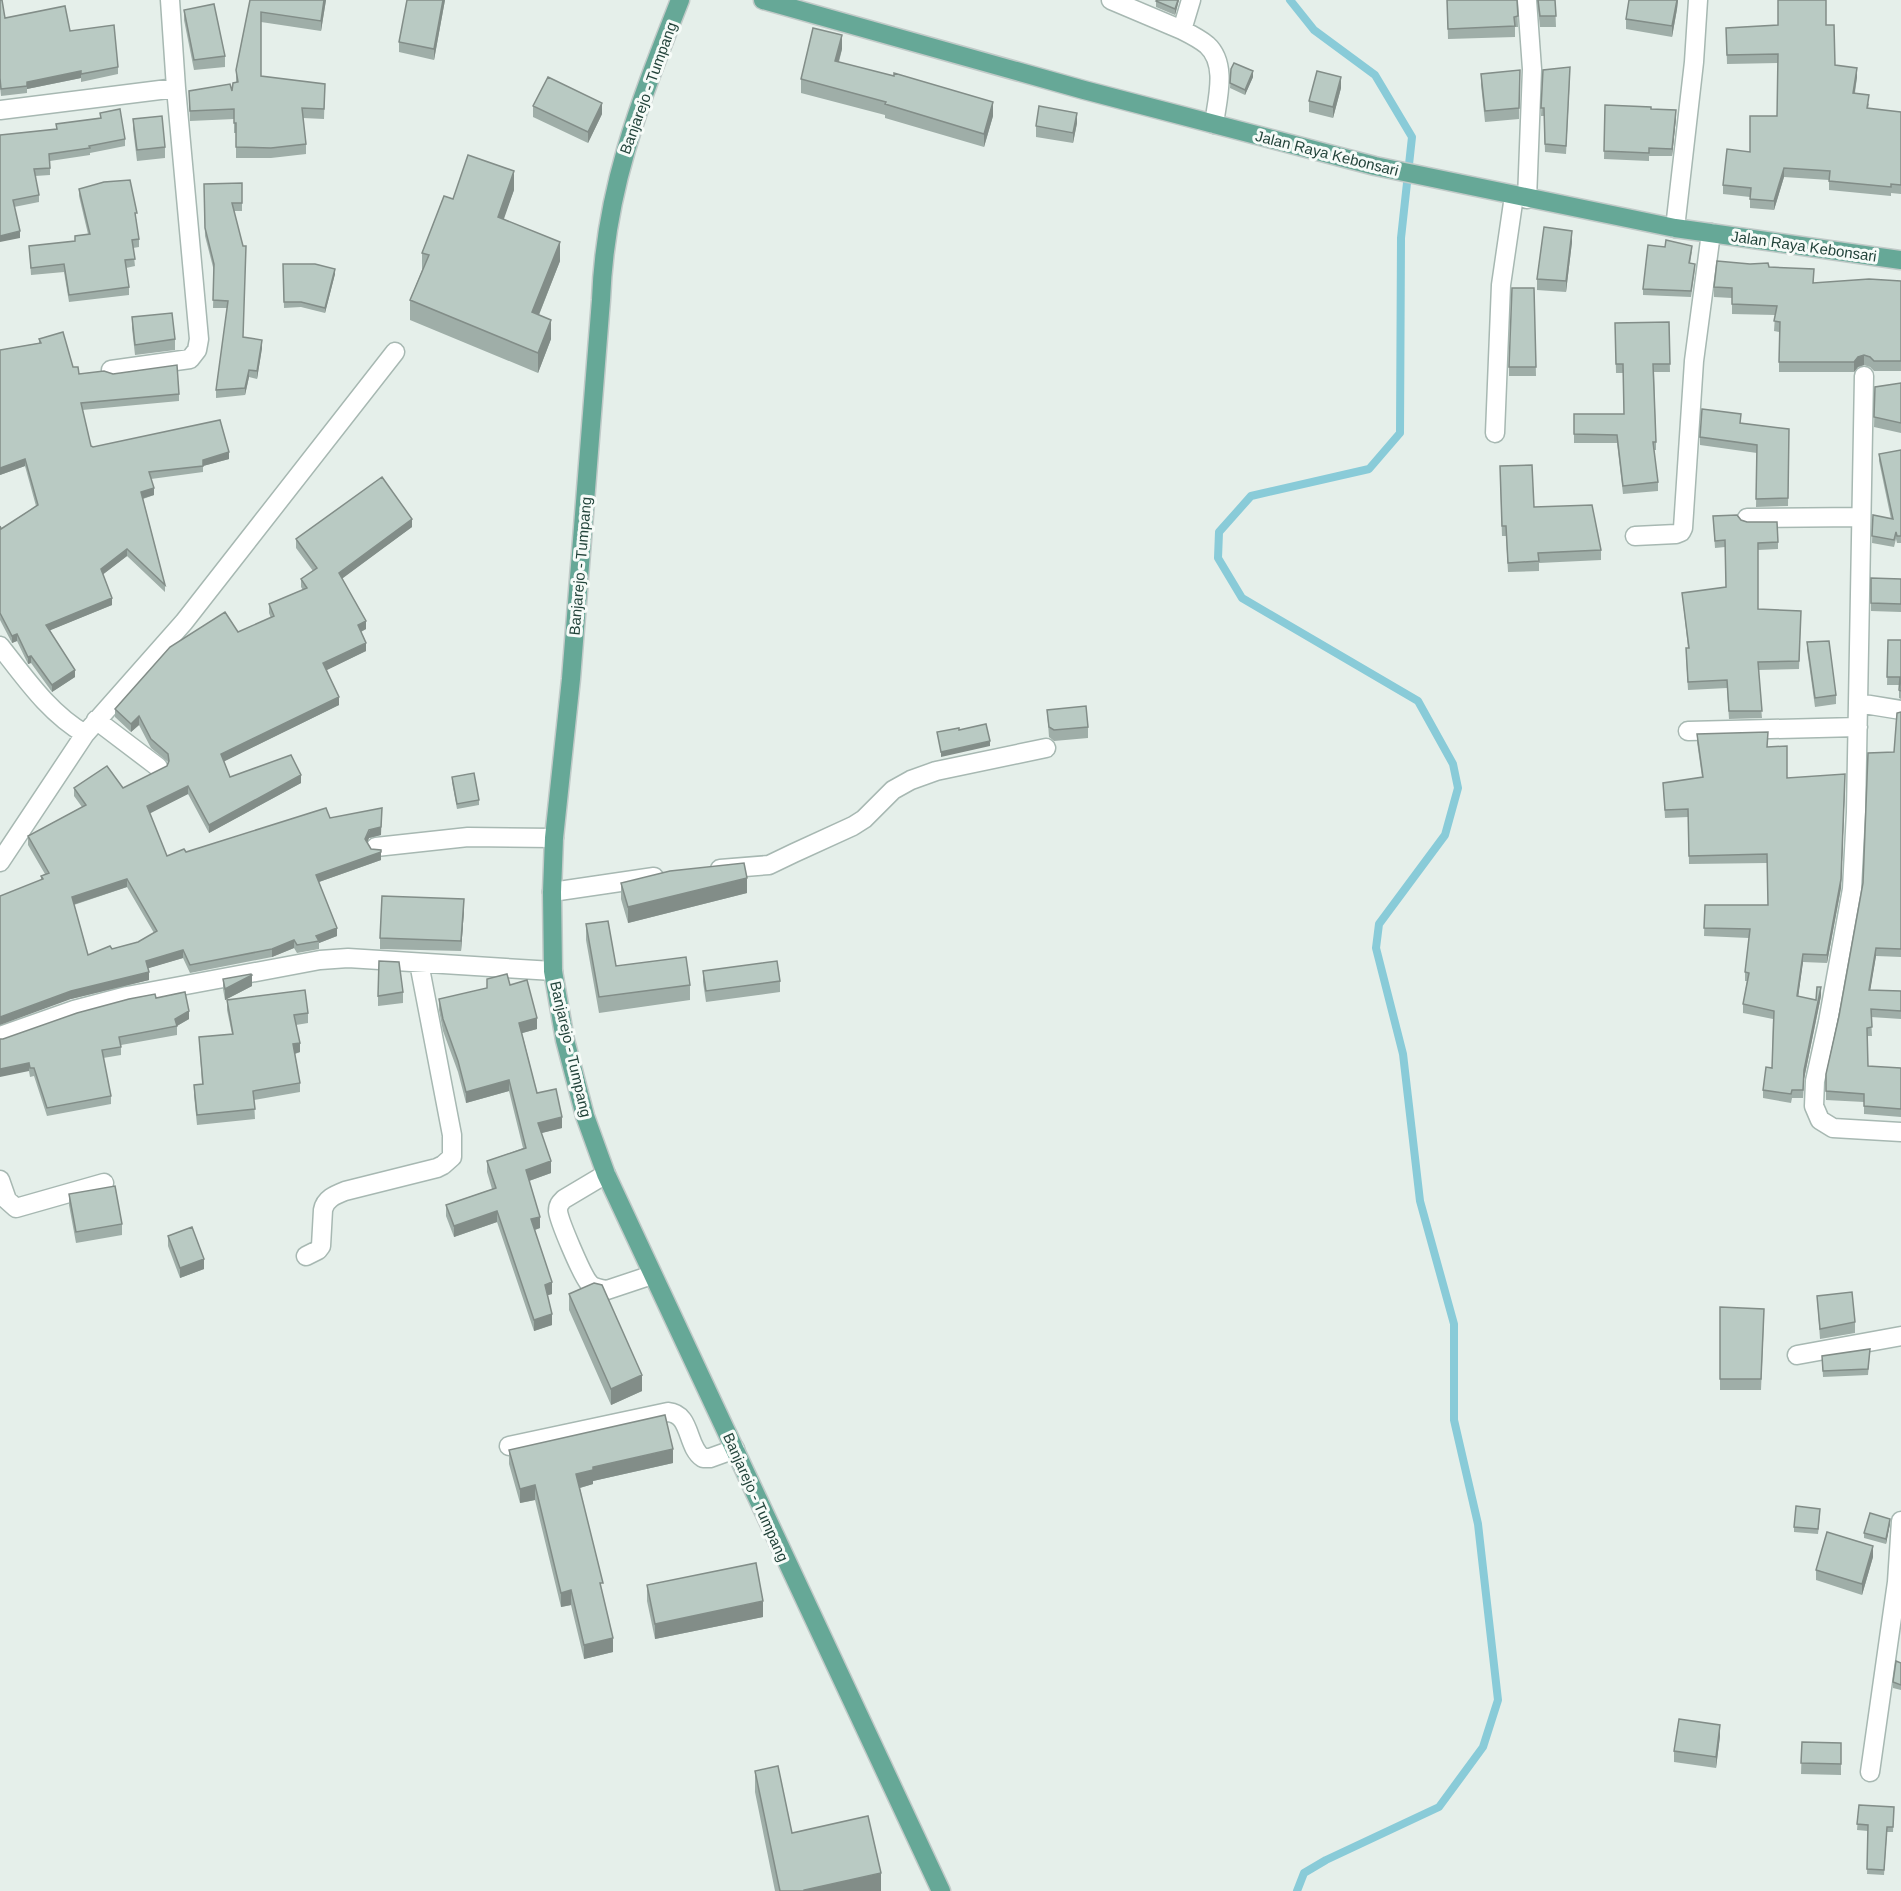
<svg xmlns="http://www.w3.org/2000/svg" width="1901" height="1891" font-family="Arial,sans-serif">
  <rect width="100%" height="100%" fill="#e5efea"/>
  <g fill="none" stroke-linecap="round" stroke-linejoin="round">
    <!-- stream -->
    <path stroke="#89cbd8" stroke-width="8" d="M1290,0l24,30 61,45 37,62 -11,101 -1,195 -31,36 -118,27 -32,36 -1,26 24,40 176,103 35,63 5,24 -13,47 -66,89 -3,24 27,106 17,147 34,123v96l24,104 20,176 -15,47 -44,60 -113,53 -22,13 -7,18"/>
    <defs>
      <path id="minor" d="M1111,0l71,30
        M1191,0l-9,30c8,4 18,9 25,15 21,19 10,55 7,79
        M1527,0l5,69 -5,130
        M0,110l176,-22 -6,-88
        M1675,228l19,-166 4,-62
        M111,370l79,-11 7,-9 2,-11 -23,-251
        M1864,376l-8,436 -4,77 -24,133 -13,59 -1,25 6,14 13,8 68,4
        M1495,433l6,-148 13,-89
        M1747,518l114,-1
        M1635,536l41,-2 5,-2 2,-4 11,-167 17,-128
        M0,646c26,33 49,67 85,88l99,-112 211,-270
        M1858,703l43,7
        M96,720l62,47
        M1688,731l170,-4
        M376,847l92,-10 86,1
        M0,862l85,-128
        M720,869l49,-4 25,-12 59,-27 11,-7 29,-29 18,-10 25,-9 110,-23
        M552,892l102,-15
        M0,1036l74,-26 53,-14 193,-36 28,-2 205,13
        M606,1174l-42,25c-4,4 -6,6 -6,12 1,10 24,64 31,72 4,5 12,6 18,7l45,-15
        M0,1180l7,20 9,8 88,-25
        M306,1256l12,-6 3,-4 2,-36c2,-11 12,-15 22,-19l92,-23 6,-3 9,-8v-22l-33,-172
        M1797,1355l104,-19
        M509,1446l159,-34c24,2 18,35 35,46h7l25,-9
        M1870,1772l27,-190 4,-61"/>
      <path id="major" d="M680,0c-40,102 -75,189 -79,300l-30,379 -17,159 -2,54 1,79 12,69 20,76 21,58 335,717
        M763,0l321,90 291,76 300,62 226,32"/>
    </defs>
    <!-- minor casing -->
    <use href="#minor" stroke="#a7b8b2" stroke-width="21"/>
    <!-- major casing -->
    <use href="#major" stroke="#c1cac8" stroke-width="21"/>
    <!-- minor -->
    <use href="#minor" stroke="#fff" stroke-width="18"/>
    <!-- major -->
    <use href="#major" stroke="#66a897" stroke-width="18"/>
  </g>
  <!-- wall -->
  <path fill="#9faea8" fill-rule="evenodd" d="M0,0l5,18 65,13 48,36v7l-37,8v-4l-54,11v4l-26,3 -1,-10z
    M250,0h76l-5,31 -60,-9v54l64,8 -1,35 -21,-1 3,26v10l-35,4h-35v-25h-2v-14l-44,2 -1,-30h43l4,-9v-12z
    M407,0h38l-11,60 -35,-8v-10z
    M1179,0l-4,15 -19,-8v-6z
    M1447,0h70l1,27h-3v10l-67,2z
    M1537,0h18l1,27h-16z
    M1629,0h49l-1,9 -5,28 -46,-8v-10z
    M184,10l41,46v11l-31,3 -10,-50z
    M1778,25h48l9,40 22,12 -2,16 14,11 -1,5 33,3v82l-10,-1v3l-62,-6v-10l-45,-3 -10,33 -24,-2v-11l-27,-3v-9l27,-33 27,-36 1,-53 -51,1 -1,-36z
    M842,49l-3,13 154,54 -9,31 -99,-29v-3l-84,-22v-14z
    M1231,69l22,8 -8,18 -15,-7z
    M1520,70l-1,49 -34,3 -4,-37v-11z
    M1543,70l27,6 -4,78 -21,-2 -1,-36h-3z
    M1341,88l-8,30 -24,-6v-11z
    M1605,105l71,13 -4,38h-23v5l-45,-2z
    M533,106l69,8 -14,29 -55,-26z
    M100,113l25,26v7l-35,7v2l-40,6v14l-15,1 4,19v7l-25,5 6,31 -20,-103 56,-6v-5l44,-6z
    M133,119l32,28v11l-28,3 -4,-32z
    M1077,123l-4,20 -37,-6v-11z
    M242,183v28h-8l9,126 19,11 -5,31 -8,-2 -4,18 -29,3v-8l11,-82h-14l1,-37 -9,-35 -1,-52z
    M79,189l58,31h-1l3,19v8l-6,1 2,18 -9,2 3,19v8l-60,7 -5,-30 -33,3 -2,-29 46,-5v-5l13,-2 -9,-38z
    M514,190l-11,29 57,42 -21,54 12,24 -13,34 -128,-53v-20l12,-30v-17l31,-54z
    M1572,242l-6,50 -29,-2v-11z
    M1692,251l-2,13 5,5 -4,28 -48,-2v-6z
    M283,264l52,10 -10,39 -24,-6 -17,1z
    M1901,281v90h-27l-4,-4 -6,-2 -6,2 -4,5h-75v-40l-5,-1 1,-16 -43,-1v-16l-18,-1v-10l100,-4z
    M1534,288l2,88h-27v-9z
    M132,317l43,22v11l-40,5 -3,-27z
    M1669,322l1,50h-16l2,70v8h-2l4,32v9l-35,3 -6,-51h-43v-29h50l-1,-41h-7l-1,-50z
    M39,339l34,28 6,7 100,20v7l-97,9 9,36 2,1 136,12 -26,7v6l-52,7 3,16 -11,4 22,86v7l-38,-36 -24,18 9,31 -62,25 25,47 -23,15 -21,-29 -3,1 -11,-23 -5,2 -12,-23 1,-91 35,-23 -11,-40 -25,9v-125l39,-7z
    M1901,383v50l-27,-6 1,-40z
    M1741,423l48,6 -1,77 -32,1 1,-54 -57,-8v-8z
    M1901,450v93h-4l-1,-4 -2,8 -22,-4 1,-28 18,4 -12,-58v-7z
    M1500,476l34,31 67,43v10l-62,3v8l-31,1 -2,-36h-4z
    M1713,516l28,4 37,22v7l-20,1v59l43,2 -2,58 -41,1 4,48 -33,1 -2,-31 -39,2 -2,-35v-7h2l-6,-55 44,-6 -1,-40 -10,1z
    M412,527l-70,51 24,51 -5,3 5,19 -40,19 13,35 -115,56 6,16 71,6 -92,50 -21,-39 -39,19 18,43 163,-38 51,17 -12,3 -2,5 4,6 10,1v10l-62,22 18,54 -18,7v6l-22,4 -3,-5 -22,9 -82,16 -7,-15 -35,10 1,12 -78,19 -30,-120v-3l4,-2 -17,-29v-9l54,-29 -8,-11v-8h49l44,-22 1,-4 -17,-14 -12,-23 -8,7 -16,-15v-8l123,-77 33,-14 -2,-5v-9l34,-14 -2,-3v-8l12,-8 -17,-23v-9zM127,887l27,46 -16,9 -50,13 -14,-50z
    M1871,578l30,1v33l-30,-1z
    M1888,640h13v59l-2,-1v-13h-12z
    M1807,642l29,53v9l-21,3 -8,-57z
    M1047,710l41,17v11l-34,3 -5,-4z
    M1901,712v245l-25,-1 -6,34 31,1v28l-30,-2 1,19h-5l1,30 33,2v49l-37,-3v-12l-38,-2v-26l68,-322z
    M1697,734l70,13 20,31 58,5 -4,105 -14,75 -24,-1 -5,35 18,3 5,-4 -17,83 -1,19h-11l-1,5 -28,-5v-8l9,-22 1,-49 -30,-6v-9l4,-23h-2v-9l4,-34 -45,-2 1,-31h63l-1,-42 -78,1 -1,-47 -23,1 -2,-35 39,-6 -5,-35z
    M452,777l27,23v5l-22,4 -5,-27z
    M621,883l126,10 -119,30 -7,-24z
    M464,910l-3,41 -81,-2v-11z
    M586,924l30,42 74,19v15l-91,13 -13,-73z
    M703,971l77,10v11l-74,10 -3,-20z
    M223,979l29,7 -27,14 -2,-11z
    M510,985l27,44 -15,4 15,60 25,35 -21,5 10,40 -22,8 11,47 -5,2 17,64 -5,1 5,30 -18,6 -37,-109 -43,15 -8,-21v-11l46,-16 -5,-17v-11l36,-13 -14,-57 -43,12 -8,-31 -15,-41 -4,-21v-11z
    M403,992v11l-25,3v-10z
    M156,998l33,21 -12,7v9l-56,10v10l-18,3 8,38v8l-64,12 -13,-40 -4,1 -1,-6 -26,-32z
    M227,1000l81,13v10l-12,2 4,27 -5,2 5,29v9l-46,8 1,19 -58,6 -3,-30v-10l8,-1 -3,-47 33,-3 -5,-24z
    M69,1194l53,30v11l-46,8 -7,-38z
    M168,1236l36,33 -24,9 -12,-32z
    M569,1294l73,97 -31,14 -42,-95z
    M1817,1296l38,26v11l-35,6z
    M1720,1307l44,12 -3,71h-41z
    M1870,1349l-2,26 -45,2 -1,-21z
    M509,1450l164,13 -80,18v3l-13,4 33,164 -29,7 -13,-54 -10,2 -26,-107 -15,3 -11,-39z
    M1820,1514l-2,20 -24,-2v-5z
    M1890,1524l-4,20 -22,-6v-5z
    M1873,1557l-11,38 -46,-15v-10z
    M647,1585l116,32 -108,22 -8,-38z
    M1901,1663v27l-8,-2v-6z
    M1720,1736l-4,32 -42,-6v-11z
    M1802,1742l39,1v32l-40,-1z
    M755,1771l37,62 89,58h-106l-20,-99z
    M1859,1805l35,2 -1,25h-6l-3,43 -17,-1 1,-43 -11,-1z"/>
  <!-- shaded-wall -->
  <path fill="#828d88" d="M324,0h2l-5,31v-10z
    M443,0h2l-11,60v-11z
    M1178,0h1l-4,15v-6z
    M1677,0h1l-1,9 -5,28v-11z
    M842,35v14l-7,25v-13z
    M1857,68v9l-4,25v-9z
    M81,71v7l-54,11v-7z
    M1253,71v6l-8,18v-5z
    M1341,77v11l-8,30v-11z
    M993,102v14l-9,31v-13z
    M602,103v11l-14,29v-11z
    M1676,110v8l-4,38v-7z
    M1077,113v10l-4,20v-10z
    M1784,168v9l-10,33v-9z
    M514,171v19l-16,46v-19z
    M20,231v7l-20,4v-6z
    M1572,231v11l-6,50v-11z
    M560,242v19l-28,71v-20z
    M335,269v5l-10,39v-5z
    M551,320v19l-13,34v-20z
    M262,340v8l-5,31v-8z
    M1864,355v10l-6,2 -4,5v-10l4,-5z
    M249,370v7l-4,18v-7z
    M229,452v7l-26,7v-6z
    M25,459v7l-25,9v-7z
    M154,488v7l-13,4v-7z
    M412,519v8l-73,54v-8z
    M127,549v7l-26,20v-7z
    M112,598v7l-66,27v-7z
    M366,621v8l-8,4v-8z
    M17,634v7l-5,2v-7z
    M366,643v8l-43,21v-9z
    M31,656v7l-3,1v-7z
    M75,670v7l-23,15v-7z
    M339,697v8l-118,58v-9z
    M139,716v9l-8,7v-8z
    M990,741v5l-49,11v-5z
    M301,775v8l-92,50v-8z
    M1845,783l-4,105 -14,75v-8z
    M188,786v8l-41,21v-9z
    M382,808l-1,27 -12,3 -4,10v-9z
    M381,852v8l-65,23v-8z
    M747,878v15l-119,30v-16z
    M127,879v8l-55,18v-8z
    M464,899v11l-3,41v-10z
    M337,928v8l-18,7v-2l-3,-5z
    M294,940v8l-22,9v-8z
    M1876,948v8l-7,42v-8z
    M183,950v8l-37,11v-8z
    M1803,954v8l-6,43v-9z
    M149,972v8l-78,19 -71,26v-8l71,-26z
    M252,975v11l-27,14v-11z
    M1821,987v9l-17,83 -1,19 1,-28z
    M189,1011v8l-14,8v-8z
    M537,1018v11l-18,5v-11z
    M300,1043v9l-7,2v-10z
    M29,1063v8l-29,6v-8z
    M509,1080v11l-43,12v-11z
    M562,1117v11l-24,6v-11z
    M551,1161v12l-25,9v-12z
    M497,1211v11l-43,15v-11z
    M540,1217v11l-9,3v-12z
    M204,1259v10l-24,9v-10z
    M552,1282v12l-7,2v-11z
    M552,1314v11l-18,6v-11z
    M642,1375v16l-31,14v-16z
    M673,1449v14l-80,18v3l-17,5v-15l17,-7z
    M535,1485v15l-15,3v-14z
    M1890,1519v5l-4,20v-5z
    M1873,1546v11l-11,38v-11z
    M571,1590v15l-10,2v-14z
    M763,1601v16l-108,22v-15z
    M613,1638v14l-29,7v-14z
    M1720,1725v11l-4,32v-11z
    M881,1873v18h-77v-1z"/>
  <!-- building -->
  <path fill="#b9cac3" stroke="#828d88" stroke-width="1.5" fill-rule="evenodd" d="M0,0h2l3,18 60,-12 5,25 44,-6 4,42 -37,7v-3l-54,11v4l-26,3 -1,-11z
    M250,0h74l-3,21 -60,-9v64l64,8 -1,25 -22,-1 4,36 -35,4 -35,-1v-24h-2v-14l-44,2 -1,-20 41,-7 2,7 1,-8 5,-1 -2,-12z
    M407,0h36l-9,49 -35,-7z
    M1157,0h21l-3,9 -19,-8z
    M1447,0h70l1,16 -4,1 1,9 -67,3z
    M1538,0h17l1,16h-16z
    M1629,0h48l-5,26 -46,-7z
    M1778,0h48v25h8l1,40 22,3 -4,25 16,2 -2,13 34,4v73l-10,-1v3l-62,-6 1,-10 -46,-3 -10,33 -24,-2 1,-11 -28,-3 4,-36 23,3v-36h27l1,-62 -51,1 -1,-27 52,-3z
    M214,4l11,52 -31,4 -10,-50z
    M813,28l29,7 -7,26 59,15v-3l99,29 -9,32 -99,-30 1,-2 -85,-23z
    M1234,63l19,8 -8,19 -15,-7 1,-14z
    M1570,67l-4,79 -21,-2 -1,-36h-3l2,-38z
    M1520,70l-1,38 -34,3 -4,-37z
    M1317,71l24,6 -8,30 -24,-6z
    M548,77l54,26 -14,29 -55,-26z
    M1605,105l46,2v2l25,1 -4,39 -23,-1v5l-45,-2z
    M1039,106l38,7 -4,20 -37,-7z
    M120,109l5,30 -36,7 1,2 -41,6 1,14 -16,1 5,26 -26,5 7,31 -20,5v-101l57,-6 -1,-5 45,-6 -1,-5z
    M162,116l3,31 -28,3 -4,-31z
    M468,155l46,16 -16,46 62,25 -28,70 19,8 -13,33 -128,-53 19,-45 -7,-2 22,-57 9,3z
    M130,180l7,33h-2l4,26 -7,1 3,19 -10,1 4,27 -60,8 -5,-31 -33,4 -2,-22 46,-5v-5l15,-2 -11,-45 25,-7z
    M242,183v20h-10l11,43h3l-3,91 19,3 -5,31 -8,-1 -4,18 -29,2 12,-89 -15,-1 1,-36 -9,-36 -1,-44z
    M1544,227l28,4 -6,50 -29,-2z
    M1666,240l26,6 -3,17 6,1 -4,27 -48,-2 5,-44 17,2z
    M1717,261l33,3 18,-1 1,4 45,2 -1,14 56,-4 32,2v80h-27l-4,-4 -6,-2 -6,2 -4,5h-75l1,-40 -6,-1 3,-15 -45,-2v-16l-18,-1z
    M283,264h32l20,5 -10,39 -24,-6h-17z
    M1512,288h22l2,79h-27z
    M172,313l3,26 -40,6 -3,-28z
    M1669,322l1,42h-17l3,78h-3l5,40 -35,4 -6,-51 -43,-1v-20h50l-1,-50h-7l-1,-41z
    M63,332l10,35h5l1,7 25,-3 9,3 64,-9 2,29 -98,9 10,43 2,1 127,-27 9,32 -26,8v6l-54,6 5,16 -13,4 24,93 -38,-36 -26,20 11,29 -66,27 29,45 -23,15 -21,-29 -3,1 -11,-23 -5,2 -12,-23v-87l1,3 37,-24 -13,-46 -25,9v-118l41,-7 -2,-4z
    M1901,383v40l-27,-6 1,-30z
    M1702,409l39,5 -1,9 49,6 -1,69 -32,1 1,-54 -57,-8z
    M1901,450v86h-4l-1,-4 -2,8 -22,-4 1,-21 20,4 -14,-65z
    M1532,465l2,42 58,-2 9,45 -63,3 1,8 -31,2 -2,-37h-4l-2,-60z
    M382,477l30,42 -73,54 27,48 -8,4 8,18 -43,20 16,34 -118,57 9,23 61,-22 10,20 -92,50 -21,-39 -41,20 20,50 17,-7 2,3 140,-44 4,10 52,-10 -1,19 -12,3 -4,9 6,10 10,1v2l-65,23 21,53 -21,8 3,5 -22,4 -3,-5 -22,9 -82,16 -7,-15 -37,11 3,11 -78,19 -71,26v-121l43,-17 -2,-3 8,-3 -21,-37 58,-31 -12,-17 33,-22 16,22 44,-22 2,-5 -1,-7 -17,-15 -12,-23 -8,8 -16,-15 55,-62 55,-35 13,20 36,-16 -5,-12 38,-16 -6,-9 16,-11 -21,-29zM127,879l30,52 -19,11 -26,7 -2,-3 -22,9 -16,-58z
    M1737,515l4,5 6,2h30l1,20 -20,1v66l43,2 -2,50 -41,1 4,49h-33l-2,-31 -39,2 -2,-34h3l-7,-55 44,-6 -1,-47 -10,1 -2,-25z
    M1871,578l30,1v25l-30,-1z
    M1888,640h13v51l-2,-1 1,-13h-13z
    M1829,641l7,54 -21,3 -8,-56z
    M1086,706l2,21 -34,3 -5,-3 -2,-17z
    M1901,712v237l-25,-1 -7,42 32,1v20l-30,-2 1,18 -5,1 1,38 33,2v41l-37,-3v-12l-38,-3v-17l13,-58 24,-133 5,-130 26,-1 3,-39z
    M986,724l4,17 -49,11 -4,-20 22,-4v2z
    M1768,732l-1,15 20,-1v32l58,-4 -4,105 -14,76 -24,-1 -6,42 19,4 1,-13h4l-17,83 -1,20h-11l-1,4 -28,-4 3,-23 6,1 2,-57 -31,-7 6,-31 -4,-1 5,-43 -46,-1 1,-23h63l-1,-51 -78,2 -1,-47 -23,1 -2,-27 40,-6 -6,-43z
    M474,773l5,27 -22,4 -5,-27z
    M744,863l3,15 -119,29 -7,-24 49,-12z
    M382,896l82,3 -3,42 -81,-3z
    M608,921l8,45 70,-9 4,28 -91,12 -13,-73z
    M379,961l20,1 4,30 -25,4z
    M777,961l3,20 -74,10 -3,-20z
    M251,974l1,1 -27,14 -2,-10z
    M507,974l3,11 17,-5 10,38 -18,5 18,70 19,-4 6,28 -24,6 13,38 -25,9 14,47 -9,2 21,63 -7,3 7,29 -18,6 -37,-109 -43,15 -8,-21 50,-17 -9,-27 39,-13 -17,-68 -43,12 -8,-31 -15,-42 -4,-20 48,-11v-9z
    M305,990l3,23 -14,2 6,28 -7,1 7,39 -47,8 2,18 -58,6 -3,-30 9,-1 -4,-47 34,-3 -6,-34z
    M185,992l4,19 -14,8 2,7 -58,11 2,10 -19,3 9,46 -64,12 -13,-40h-4l-1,-5 -29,6v-30h3l74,-26 52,-14 26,-5 1,4z
    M115,1186l7,38 -46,8 -7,-38z
    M192,1227l12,32 -24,9 -12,-32z
    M594,1283l8,2 40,90 -31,14 -42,-95z
    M1852,1292l3,30 -35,7 -3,-33z
    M1720,1307l44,2 -3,70h-41z
    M1870,1349l-2,20 -45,2 -1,-15z
    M665,1415l8,34 -80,18v3l-17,4 27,109h-3l13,55 -29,7 -13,-55 -10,3 -26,-108 -15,4 -11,-39z
    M1796,1506l24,3 -2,20 -24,-2z
    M1870,1513l20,6 -4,20 -22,-6z
    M1827,1532l46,14 -11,38 -46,-14z
    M756,1563l7,38 -108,23 -8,-39z
    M1896,1661l5,2v22l-8,-3z
    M1679,1719l41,6 -4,32 -42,-6z
    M1802,1742l39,1v21l-40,-1z
    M778,1766l14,67 76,-17 13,57 -77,17v1h-24l-25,-120z
    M1859,1805l35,2 -1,20h-6l-3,43 -17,-1 1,-44 -11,-1z"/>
  <g text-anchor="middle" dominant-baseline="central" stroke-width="6" stroke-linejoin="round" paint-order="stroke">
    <!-- street labels -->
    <g font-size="15" fill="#22433a" stroke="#f6fbf8">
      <text transform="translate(648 88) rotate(-70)">Banjarejo - Tumpang</text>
      <text transform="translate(1327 153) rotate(14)">Jalan Raya Kebonsari</text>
      <text transform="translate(1804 246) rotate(8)">Jalan Raya Kebonsari</text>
      <text transform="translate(580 566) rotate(-85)">Banjarejo - Tumpang</text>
      <text transform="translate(571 1049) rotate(77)">Banjarejo - Tumpang</text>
      <text transform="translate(756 1497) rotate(66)">Banjarejo - Tumpang</text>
    </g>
  </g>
</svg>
